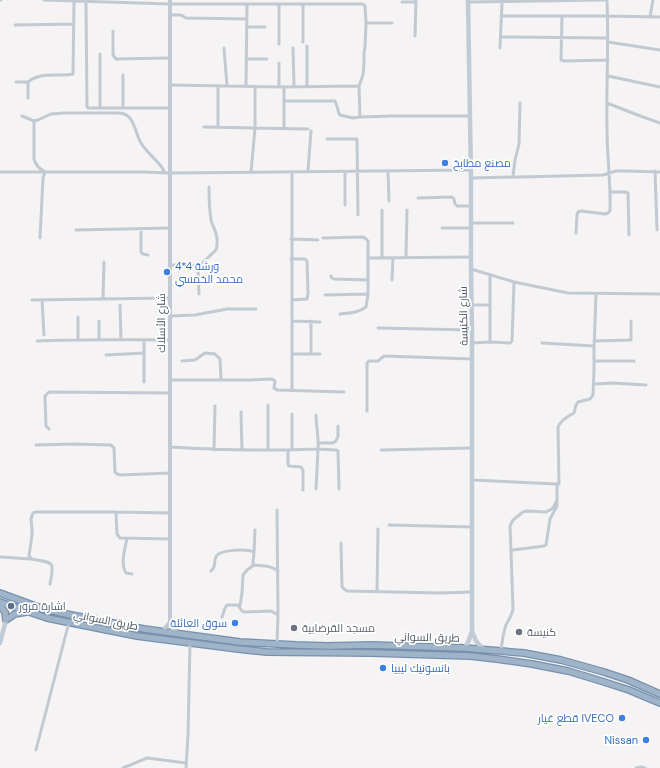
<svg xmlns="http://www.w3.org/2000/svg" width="660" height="768" font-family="'DM Sans',Cairo,sans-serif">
  <rect width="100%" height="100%" fill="#f5f3f3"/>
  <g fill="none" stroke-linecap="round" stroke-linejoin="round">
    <defs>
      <path id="trunk" d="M0,593l41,15 20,5 83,16 96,13 56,3 32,1 43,-1 94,3 59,5 37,7 43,12 24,8 32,14
        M0,602l47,16 90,18 101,13 29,3 104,1 99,3 27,3 35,5 36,7 33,10 28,9 31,13
        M0,606l5,6 1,8
        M6,620l9,-6 11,-2"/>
    </defs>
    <!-- trunk casing -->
    <use href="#trunk" stroke="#7690ad" stroke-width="8"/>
    <!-- minor -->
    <path stroke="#c1cad2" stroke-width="3" d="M0,0h1
      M44,0l126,4h193l2,2 1,17 -1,24 -1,6v11l-1,11 -4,11 1,31 -7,1 -13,-3c-3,-4 -2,-9 -5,-14h-51
      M86,2l1,105 1,1h82
      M402,2h14
      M469,2l132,-2h5l1,1c2,43 -1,86 0,128 0,28 4,55 3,82l-2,2 -3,1 -24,-3 -3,1 -1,3 -1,18
      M279,4v40
      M170,15h11l5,3 61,1
      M501,16h107l52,1
      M562,16l-1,44 3,1 44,-1
      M650,17l3,-17
      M366,23h26
      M15,25l59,-1
      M247,27h18
      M113,31v24l3,4 54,-1
      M415,36l1,-36
      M501,37l107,1
      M303,42v-38
      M608,42l52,8
      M224,48l3,38
      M293,48l1,38
      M500,48l2,-46
      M100,54v54
      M246,59h21
      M608,76l52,11
      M16,82h12
      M170,85l114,2 75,-1
      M218,86v41
      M246,86l1,-82
      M279,86v-23
      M307,87v-41
      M28,98v-16c13,-11 30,-5 45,-8l1,-73
      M607,103l28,11 25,9
      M123,108v-33
      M22,116l12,5 4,-1 13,-6 13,-1h54c5,0 8,1 11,4 7,8 7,18 12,26 7,12 19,18 24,30
      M360,117l32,-1h78
      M34,121v38c2,7 5,9 11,13h98l27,1 301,-3
      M204,127l104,2
      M284,129v-42
      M327,139h30l1,76
      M308,171l3,-40
      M388,171l1,30
      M655,171l2,59
      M0,172h45l-2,6 -3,60
      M251,172l4,-44v-42
      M345,172v33
      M513,176l2,-16 4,-16 1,-41
      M471,178l132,-3 13,-4h11l33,1
      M611,192h14l3,1 1,42
      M418,198l34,-1 2,2 1,5 2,2h14
      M382,210v48
      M471,223h42
      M442,228h29
      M141,229v23l2,2 5,1
      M76,230l94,-2
      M323,238l39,-1 3,1 3,3v17l103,-1
      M291,239l27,1
      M406,257l1,-47
      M291,259h14l2,2 1,32 -1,6 -15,1
      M170,265l29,1
      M471,269l43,13 54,11 92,1
      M490,275v67
      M331,276l1,2 2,1 34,1
      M392,280l1,-22
      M199,294l-1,-26 1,-2 17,-16c2,-7 1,-16 -2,-22 -1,-3 -3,-5 -3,-9 -2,-10 -2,-21 -2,-32
      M325,295l43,-1
      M103,299l1,-37
      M32,300l138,-2
      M42,300l2,35
      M120,305l1,35
      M472,305h18
      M340,314c9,-1 18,-1 26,-7l2,-13v-36
      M170,316l25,-1 32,-6h29
      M99,321v19
      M292,321l28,1
      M378,328l94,2
      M78,339v-22
      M144,340v42
      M37,341c44,-2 88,-1 133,-1
      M594,341l37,-1v-19
      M472,343l18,-1 20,1 2,-2 2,-59
      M542,343l52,3
      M292,354h28
      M311,354v-33
      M106,355l38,-2
      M182,361l13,-1 10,-7 10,1 5,5 1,21
      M594,361h40
      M171,380h76l25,-1 3,2 -1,7 3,2 67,2
      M594,384l19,-1 33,2
      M292,390v-218
      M367,411v-48l2,-2h9l6,-5 88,3
      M241,412l1,38
      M292,414v36
      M49,429l-3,-3 -1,-27v-3l4,-4 122,1
      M318,443h15l3,-2 2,-5v-10
      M36,445l37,-1 38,1 3,3 1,24 2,2 4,1 49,-2
      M170,447c49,3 99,4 148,2 1,-11 -2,-23 -2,-34
      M214,450l1,-44
      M268,450v-45
      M288,450v14l1,2 12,1 2,3v20
      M381,450l91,-2
      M472,480l84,4h3l-1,-57c3,-7 10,-11 16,-14l2,-8 2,-3 12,-3 3,-4 1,-25v-20l2,-56
      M316,489l2,-40 18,1 2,1 1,38
      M116,512l1,22 3,4 50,1
      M389,525l83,2
      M127,538c-2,11 -7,25 -1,35l6,1
      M341,543l1,44 2,2 3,2 93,2 32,-1
      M511,551l-1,-25 3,-6 10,-8 4,-1 19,1 4,-2 3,-2 4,-8
      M254,552l1,-22
      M1,557l30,2
      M211,571c6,-5 2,-9 5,-14 3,-8 31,-8 38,-5l-1,11 1,2c9,1 16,0 24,6
      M50,584c5,-24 3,-21 -18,-25l-3,-3 3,-21v-6l-1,-10 2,-6 3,-1h80l54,1
      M377,591l1,-62
      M240,606l2,-13 1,-18 4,-5 7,-5
      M222,617l3,-9 2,-3h11l4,6 2,1 27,-1 7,4
      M277,644l1,-29 -1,-105
      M501,651c1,-9 2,-18 5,-26 3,-6 6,-10 7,-16l-2,-58 2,-1 31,-4 2,-1 4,-26 7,-13v-22
      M36,750l33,-128
      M123,768l24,-10 39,5
      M186,768l2,-33 2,-92
      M636,768l5,-1 4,1"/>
    <!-- tertiary -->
    <path stroke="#c1cad2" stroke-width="4" d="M170,0v622l2,6 5,5
      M163,631l7,-9"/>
    <!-- secondary -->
    <path stroke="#c1cbd6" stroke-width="4.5" d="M472,631l4,10 7,8
      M0,643l6,-23
      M465,648l4,-8 3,-9v-301l-1,-61v-91l-3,-178"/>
    <!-- trunk -->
    <use href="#trunk" stroke="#9fb4c9" stroke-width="5.5"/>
  </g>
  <!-- markers -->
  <g fill="#3f7fe0" stroke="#fff" stroke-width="1.5">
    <circle cx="445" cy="163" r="4"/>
    <circle cx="167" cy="272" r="4"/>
    <circle cx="235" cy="623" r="4"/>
    <circle cx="383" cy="668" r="4"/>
    <circle cx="622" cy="718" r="4"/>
    <circle cx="646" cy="740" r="4"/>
  </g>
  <circle fill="#5c6f8a" stroke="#fff" stroke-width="1.5" cx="11" cy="606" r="4"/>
  <g fill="#6b7280" stroke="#fff" stroke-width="1.5">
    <circle cx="294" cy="628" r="4"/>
    <circle cx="519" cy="632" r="4"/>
  </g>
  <g text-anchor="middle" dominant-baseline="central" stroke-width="3.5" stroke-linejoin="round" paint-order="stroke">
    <!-- shop labels -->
    <g font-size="11" fill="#366cbe" stroke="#fff" text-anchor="start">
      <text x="453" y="163">مصنع مطابخ</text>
      <text x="175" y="266">4*4 ورشة<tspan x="175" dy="13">محمد الخمسي</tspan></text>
      <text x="227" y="623" text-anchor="end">سوق العائلة</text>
      <text x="391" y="668">بانسونيك ليبيا</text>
      <text x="614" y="718" text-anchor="end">قطع غيار IVECO</text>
      <text x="638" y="740" text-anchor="end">Nissan</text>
    </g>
    <!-- street labels -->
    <g font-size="11" fill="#4a5661" stroke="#fff">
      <text transform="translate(463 316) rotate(-91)">شارع الكنيسة</text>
      <text transform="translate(161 323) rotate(-90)">شارع الأسلاك</text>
      <text transform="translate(106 620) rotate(11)">طريق السواني</text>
      <text transform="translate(427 637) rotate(1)">طريق السواني</text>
    </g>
    <!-- service labels -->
    <g font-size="11" fill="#4e5e75" stroke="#fff" text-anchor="start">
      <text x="19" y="606">اشارة مرور</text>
    </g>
    <!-- worship labels -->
    <g font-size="11" fill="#5b616d" stroke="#fff" text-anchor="start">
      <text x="302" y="628">مسجد القرضابية</text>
      <text x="527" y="632">كنيسة</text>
    </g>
  </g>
</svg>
